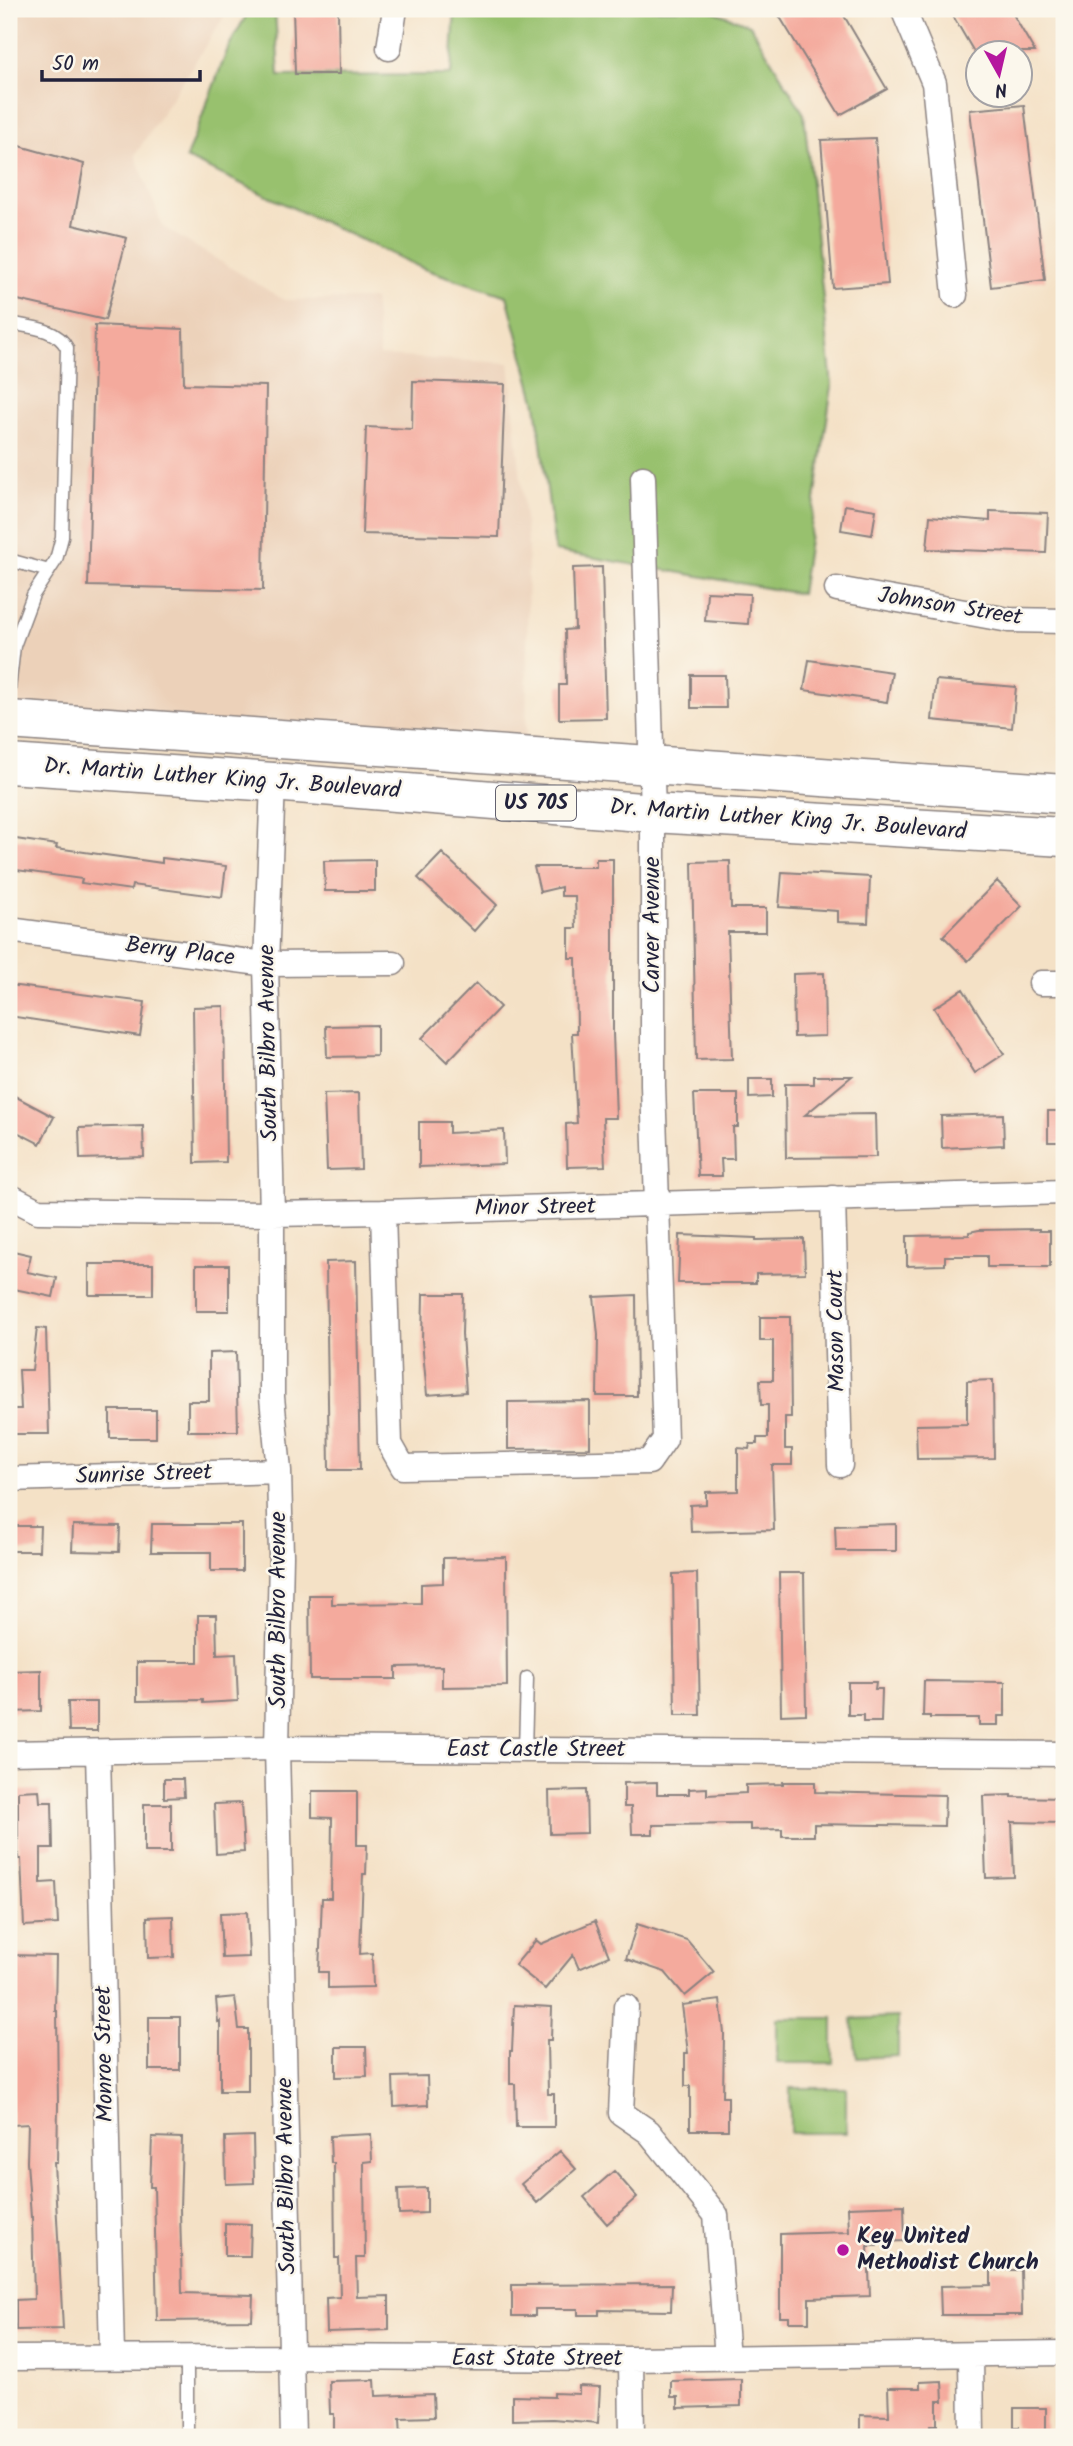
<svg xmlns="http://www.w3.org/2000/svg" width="1073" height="2446" font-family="Kalam,sans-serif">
  <rect width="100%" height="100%" fill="#fbf7ec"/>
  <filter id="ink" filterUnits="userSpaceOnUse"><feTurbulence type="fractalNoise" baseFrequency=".0143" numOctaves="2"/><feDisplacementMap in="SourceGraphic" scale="14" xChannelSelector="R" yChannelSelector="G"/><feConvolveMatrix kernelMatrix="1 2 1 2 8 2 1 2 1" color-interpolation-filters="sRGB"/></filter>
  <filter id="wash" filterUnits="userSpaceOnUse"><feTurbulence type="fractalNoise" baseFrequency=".00686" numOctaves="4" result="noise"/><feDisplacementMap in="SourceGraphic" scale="28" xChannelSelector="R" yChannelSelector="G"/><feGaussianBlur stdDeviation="1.57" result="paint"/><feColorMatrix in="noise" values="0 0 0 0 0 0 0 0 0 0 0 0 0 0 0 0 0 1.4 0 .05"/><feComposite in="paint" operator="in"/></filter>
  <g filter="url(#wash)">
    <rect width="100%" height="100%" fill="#f4e1c6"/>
    <!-- built -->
    <path fill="#ecd1b9" d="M9,9h220l-94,146 28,72 121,73 90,-1 6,57 129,7 19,186 -2,196 -517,-38z"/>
    <!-- green -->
    <path fill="#98c16e" stroke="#5d7254" stroke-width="2" d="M250,9h25l4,67 172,-1 4,-66h253l42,16 54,89 28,272 -31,208 -246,-43 -19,-147 -29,-108 -83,-27 -238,-111 43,-112z
      M898,2017v39l-41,2 -5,-39z
      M777,2018h56v45h-56z
      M790,2088h56v45h-56z"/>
    <g id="blocks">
      <!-- building -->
      <path fill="#f4aa9d" d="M293,9h45l1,65h-44z
        M775,9h65l47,80 -47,26z
        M949,9h61l25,43h-61z
        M1024,105l21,175 -54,7 -21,-177z
        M875,138l13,146 -55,4 -12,-148z
        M9,143l75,21 -11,61 54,13 -22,82 -96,-22z
        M95,325l88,4 1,55 82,2 -3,204 -175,-4z
        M413,381l92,3 -6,153 -137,-3 4,-107 46,2z
        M845,505l31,5 -4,25 -31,-5z
        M990,511l58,2 -2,40 -119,-4 3,-33 60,5z
        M602,567l4,151 -47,1v-34h7l-1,-55 10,-1 -2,-61z
        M707,592l43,2 -2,30 -43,-3z
        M809,660l83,12 -5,30 -83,-12z
        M691,675h34l1,33h-35z
        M936,680l80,7 -4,41 -80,-8z
        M9,838l48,7 -1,3 106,15v-5l64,8 -4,31 -90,-12 -1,5 -50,-7 1,-4 -73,-10z
        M442,853l55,52 -23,26 -56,-53z
        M596,859h17v174l3,85h-13l2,48 -38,1 -1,-43 11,-1 -5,-90h5l-1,-75h-7v-30h7l-1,-32h-14v-9l-21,5 -6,-25h62z
        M375,860v31h-50l-1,-30z
        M730,861l1,47h35v24h-38l4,127 -36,1 -4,-198z
        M782,872l88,5 -2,46 -30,-1v-11l-59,-4z
        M997,881l25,25 -54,55 -25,-25z
        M824,973l1,63 -31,1 -1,-63z
        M476,983l24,24 -53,55 -25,-24z
        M9,985l136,17 -5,34 -131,-20z
        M963,989l41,65 -29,19 -41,-65z
        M224,1006l2,156 -31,1 -2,-156z
        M377,1025v31l-50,1 -1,-31z
        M814,1076h38l-47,39 70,-1 1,43 -90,1 -1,-74h29z
        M749,1079h23v18l-23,1z
        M9,1093l45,24 -14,27 -31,-16z
        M359,1093l2,76 -34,1 -3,-76z
        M694,1094h44v33h-5l1,32h-13l1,17h-24z
        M1048,1111h16v31h-16z
        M1003,1114l1,31 -62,3 -1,-32z
        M419,1122h30v11l55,-3 1,34 -86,3z
        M143,1126l1,31 -64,2 -1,-31z
        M1039,1229v2h11v36h-63v-11h-42v9l-38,1v-30l62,-1v-3l10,-2z
        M680,1235l76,3v2l48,-1 1,34 -49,1v9h-78z
        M9,1250l22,5 -4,17 30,6 -4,19 -44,-9z
        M356,1261l4,209h-31l-3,-208z
        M89,1264h64v31h-64z
        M196,1265h33v46h-33z
        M423,1294h40l-1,40 4,58 -39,3 -5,-54z
        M636,1295l1,101h-40l1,-61 -4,-38z
        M760,1317h30l1,100h-6v32h7v16h-20l2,65 -83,2 -1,-27 16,-1v-12l32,-1v-43l11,1 1,-5h7v-6h11v-33h-7l-1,-25h13v-39h-13z
        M37,1328l9,1 3,105h-40v-25h12l-2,-39h13z
        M236,1352l2,79h-50v-30h21v-48z
        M993,1380l1,78 -77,1 -1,-34 51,-1v-43z
        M590,1401v47l-82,1v-47z
        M110,1410h46v28h-46z
        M152,1524h90v47h-31v-19h-60z
        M896,1524v27h-60l-1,-25z
        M73,1525l47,1 -1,26 -47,-1z
        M10,1526h30l-1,25h-29z
        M506,1557l1,129 -65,1v-21l-46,1v12h-86l-1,-84h23v9l89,-1v-19l22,-1v-25z
        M697,1573l3,142h-25l-2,-141z
        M779,1573h25l2,141 -25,1z
        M198,1615h18l1,40 19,-1 2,47 -35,2v-3l-66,1v-39h61z
        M41,1670v41l-32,1v-41z
        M924,1681l81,1v34h-7v9h-19v-7h-49v-2h-7z
        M848,1682h28l-1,7h7l-1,33h-18v-7h-15z
        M68,1702h29v29h-28z
        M164,1779h19l1,18 -20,1z
        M657,1782v12h32v-5l18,-1v7l39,-2v-8l37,-1v-2h32v10l130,3 -1,31 -130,-2v12h-32v-7l-32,1v-6l-97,1v9h-21l-1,-27h-7v-24z
        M39,1790l1,12h12l1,46h-12v35l15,-1 2,42 -34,2 -3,-67h-3v-68z
        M586,1790l1,43 -37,1 -1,-43z
        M312,1791h45v54h10l-1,29h-3l-3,80 12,-1 1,34 -45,1v-16h-9l3,-74h9l1,-80 -20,-1z
        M1012,1795v2l50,1 -1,25 -49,-1 2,55 -28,1 -3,-82z
        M241,1803l3,49 -28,2 -2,-50z
        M144,1804h27v48h-27z
        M247,1912l2,45 -27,1 -2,-45z
        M173,1916l1,41 -26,1 -1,-41z
        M595,1921l14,35 -30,13 -6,-14 -28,34 -30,-24 21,-25 5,4z
        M637,1924l50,16 27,32 -29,24 -20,-24 -39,-13z
        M9,1955l47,1 -1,55h2l1,94 -1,58h-3l9,166 -47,1v-30l18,-1 -2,-82h-1l-4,-55 1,-38 -16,1 -1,-80 -2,1z
        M235,1997l4,32h9v62h-28v-70l-2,1 -2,-23z
        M720,2000l4,33 -1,64h5v33h-38v-44h-5v-33h3l-6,-48z
        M514,2005l38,2 -1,33h-4l1,54h6v33h-38l-1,-43h-5v-33h2z
        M149,2017h31v53h-31z
        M336,2047h30l1,29 -31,1z
        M427,2076l1,29 -34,2 -1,-30z
        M371,2134l1,27 -8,1 1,96h-9l1,39 32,-1v34l-62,2 -1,-34 14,-1 -1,-39h-4l-1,-95h-3l-1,-27z
        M253,2136l1,47 -28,1 -1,-47z
        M152,2137l30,1 -2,70 2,85 71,2 -1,25 -95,1 -3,-134h-4z
        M560,2151l16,18 -39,34 -16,-19z
        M614,2171l23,26 -30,27 -23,-27z
        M427,2188v25l-28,1 -1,-25z
        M904,2205l1,36 -29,1 1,4h-9l2,50 -61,2v24h-20v-5h-9v-83l69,-2 -1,-25z
        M225,2223l26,1 -1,32h-25z
        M991,2270h30l1,45h-81l-1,-29 51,-1z
        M672,2284l-1,27 -72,-1v5h-21v-6h-43v7h-23v-31z
        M741,2379v27l-63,2v-11h-7v-16z
        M375,2380l1,16 57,-2 1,23 -34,1 1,19h-67v-23h-4l-1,-33z
        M942,2381l1,20h-6v24h-7l1,12h-71v-22l29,1 -1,-28h32v-6z
        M579,2386l21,1 -2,36 -45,-4 -41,1v-24l42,1v-4l25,1z
        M1014,2408h32v29h-27v-10h-5z"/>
    </g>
  </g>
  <g filter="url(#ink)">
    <use href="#blocks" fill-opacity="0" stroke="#8b8280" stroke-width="2"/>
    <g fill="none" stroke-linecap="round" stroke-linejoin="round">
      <defs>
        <path id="service" d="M9,323c20,4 48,5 58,25l-5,189 -6,23 -23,35 -19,51 -5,44
          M9,560l40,11
          M525,1750l2,-72
          M187,2437v-80"/>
        <path id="minor" d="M903,9l31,74 21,212
          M389,48l6,-39
          M837,589l172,31 55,1
          M273,782l-7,182 6,250v183l7,74 2,84 -4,193 16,689
          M9,930l257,34 127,-1
          M1041,983h23
          M9,1196l29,15 234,3 111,-2 681,-20
          M833,1198l7,267
          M383,1212l7,232 13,23 246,-5 16,-23 -12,-354v-272l-10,-335
          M9,1479l270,-8
          M98,1752l14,604
          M9,1753l268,-5 787,6
          M626,2007l-5,106 28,19 67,83 11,143
          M971,2355l1,82
          M9,2358l282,-1 340,2 433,-6
          M631,2359l1,78"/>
        <path id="primary" d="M9,720l1055,74
          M9,764l264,18 380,31 411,24"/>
      </defs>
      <!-- service casing -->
      <use href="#service" stroke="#8b8280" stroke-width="15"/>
      <!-- minor casing -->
      <use href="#minor" stroke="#8b8280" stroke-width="27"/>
      <!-- primary casing -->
      <use href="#primary" stroke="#8b8280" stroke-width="41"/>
      <!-- service -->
      <use href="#service" stroke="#fff" stroke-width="12"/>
      <!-- minor -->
      <use href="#minor" stroke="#fff" stroke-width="24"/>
      <!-- primary -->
      <use href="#primary" stroke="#fff" stroke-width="38"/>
    </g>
  </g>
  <!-- markers -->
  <circle fill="#b5179e" stroke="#fbf7ec" stroke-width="2.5" cx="843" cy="2250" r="7"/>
  <g text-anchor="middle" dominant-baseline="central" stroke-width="5" stroke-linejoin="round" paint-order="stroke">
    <!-- shield labels -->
    <rect fill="#fbf7ec" stroke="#636270" stroke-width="2" x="496" y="785.5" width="80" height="35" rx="5"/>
    <g font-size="21" font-weight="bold" fill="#22223b">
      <text x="536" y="803">US 70S</text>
    </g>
    <!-- street labels -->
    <g font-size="23" fill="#22223b" stroke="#fbf7ec">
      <text transform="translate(950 607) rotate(9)">Johnson Street</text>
      <text transform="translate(222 779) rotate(4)">Dr. Martin Luther King Jr. Boulevard</text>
      <text transform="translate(788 820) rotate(4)">Dr. Martin Luther King Jr. Boulevard</text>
      <text transform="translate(653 925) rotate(-90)">Carver Avenue</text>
      <text transform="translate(180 952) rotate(7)">Berry Place</text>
      <text transform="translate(269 1043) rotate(-91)">South Bilbro Avenue</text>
      <text transform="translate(535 1208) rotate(-1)">Minor Street</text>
      <text transform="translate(837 1331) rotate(-91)">Mason Court</text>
      <text transform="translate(144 1475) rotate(-2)">Sunrise Street</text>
      <text transform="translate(279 1610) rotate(-90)">South Bilbro Avenue</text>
      <text x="536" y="1750">East Castle Street</text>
      <text transform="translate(105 2054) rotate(-91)">Monroe Street</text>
      <text transform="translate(287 2176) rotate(-91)">South Bilbro Avenue</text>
      <text x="537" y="2359">East State Street</text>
    </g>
    <!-- poi labels -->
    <g font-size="23" font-weight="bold" fill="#22223b" stroke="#fbf7ec" text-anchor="start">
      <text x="857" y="2237">Key United<tspan x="857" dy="26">Methodist Church</tspan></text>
    </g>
  </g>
  <!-- margin -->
  <rect width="1073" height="2446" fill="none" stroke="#fbf7ec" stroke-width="35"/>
  <!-- north arrow -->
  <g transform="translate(999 74) rotate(172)"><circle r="33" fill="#fbf7ec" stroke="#a4a2a5" stroke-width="2"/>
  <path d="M0-5L12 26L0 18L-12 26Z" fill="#b5179e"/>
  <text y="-10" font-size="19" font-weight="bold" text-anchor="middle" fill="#22223b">N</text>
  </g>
  <!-- scale -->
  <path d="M42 70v10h158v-10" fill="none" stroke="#22223b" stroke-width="3.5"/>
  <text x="52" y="70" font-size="21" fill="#22223b" stroke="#fbf7ec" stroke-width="5" paint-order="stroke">50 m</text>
</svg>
